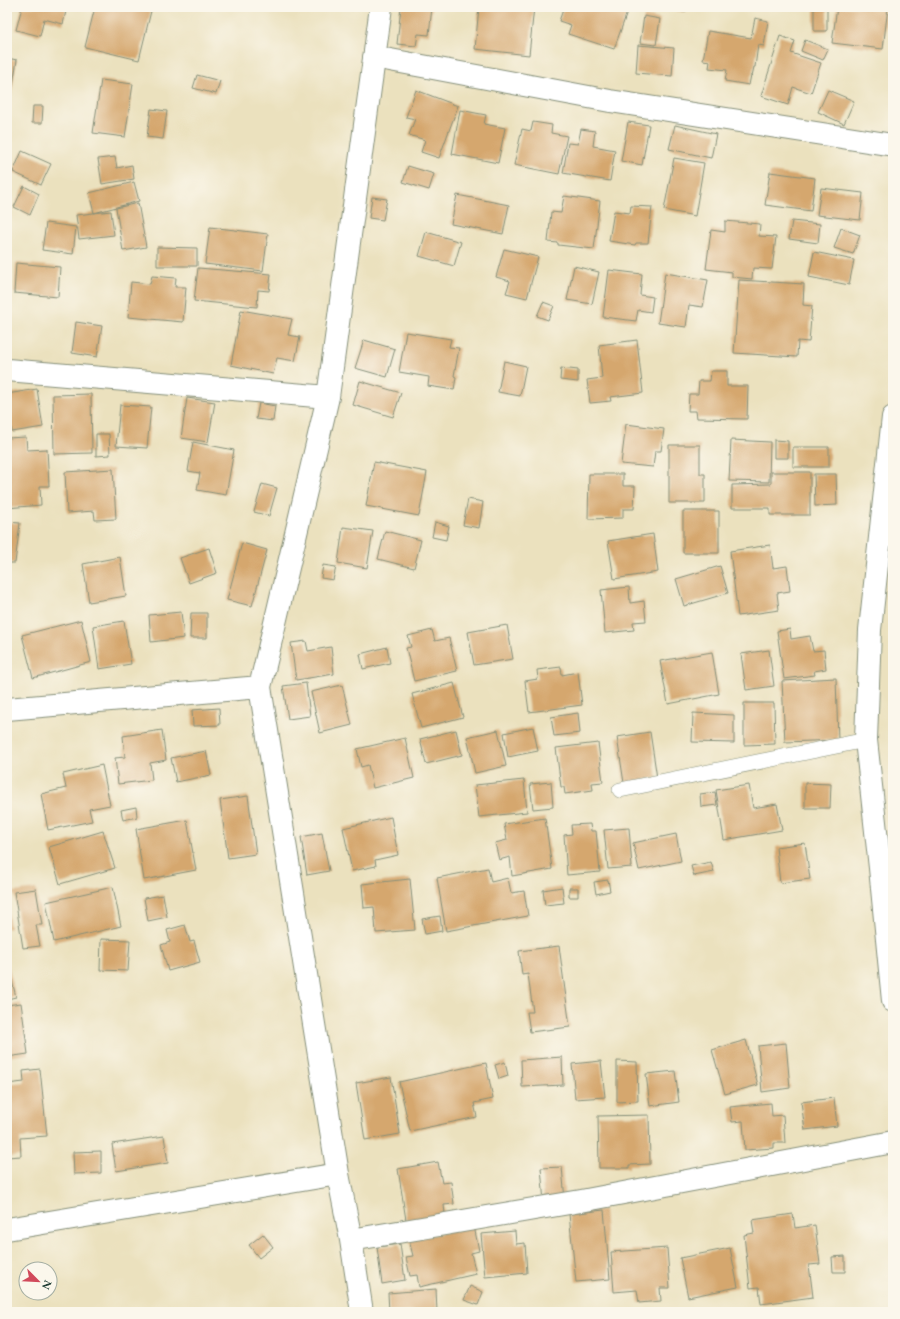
<svg xmlns="http://www.w3.org/2000/svg" width="900" height="1319" font-family="'EB Garamond',serif">
  <rect width="100%" height="100%" fill="#fbf7ec"/>
  <filter id="ink" filterUnits="userSpaceOnUse"><feTurbulence type="fractalNoise" baseFrequency=".025" numOctaves="2"/><feDisplacementMap in="SourceGraphic" scale="8" xChannelSelector="R" yChannelSelector="G"/><feConvolveMatrix kernelMatrix="1 2 1 2 8 2 1 2 1" color-interpolation-filters="sRGB"/></filter>
  <filter id="wash" filterUnits="userSpaceOnUse"><feTurbulence type="fractalNoise" baseFrequency=".012" numOctaves="4" result="noise"/><feDisplacementMap in="SourceGraphic" scale="16" xChannelSelector="R" yChannelSelector="G"/><feGaussianBlur stdDeviation="0.9" result="paint"/><feColorMatrix in="noise" values="0 0 0 0 0 0 0 0 0 0 0 0 0 0 0 0 0 1.4 0 .05"/><feComposite in="paint" operator="in"/></filter>
  <g filter="url(#wash)">
    <rect width="100%" height="100%" fill="#ebe1be"/>
    <g id="blocks">
      <!-- building -->
      <path fill="#d5a76e" d="M22,7h45l-4,17 -19,-5 -4,17 -24,-6z
        M95,7h57l-13,53 -54,-13z
        M401,7h31l-3,28 -11,-1 -2,12 -19,-2z
        M479,7h55l-5,48 -54,-6z
        M564,7h65l-15,42 -46,-15 3,-9 -12,-4z
        M664,7h22l-1,5 -22,-3z
        M814,7h13v24h-13z
        M837,7h51l-5,42 -51,-6z
        M644,16l16,3 -4,26 -16,-2z
        M755,18l13,3 -4,25 -6,-1 -3,22h-1l-2,9 -1,-1 -2,10 -24,-4 2,-11 -18,-2 1,-7 -7,-1 5,-29 43,7z
        M780,36l15,5 -4,12 30,10 -10,30 -18,-6 -5,18 -27,-9z
        M805,40l23,9 -5,11 -22,-9z
        M638,45l36,3 -2,28 -36,-3z
        M7,58l10,2 -9,55h-1z
        M197,75l23,6 -4,13 -23,-6z
        M101,80l32,4 -8,53 -32,-4z
        M416,90l42,16 -19,52 -18,-6 4,-12 -16,-5 6,-16 -9,-2z
        M828,90l26,11 -10,23 -26,-12z
        M33,106h10l-1,17h-10z
        M151,109l16,2 -4,28 -16,-2z
        M460,110l26,5 -2,9 21,4 -7,35 -46,-9z
        M533,122l19,3 -1,8 16,3 -8,38 -45,-9 8,-36 9,2z
        M628,122l21,3 -7,40 -21,-4z
        M675,125l41,9 -5,24 -42,-9z
        M581,129l14,2 -2,15 22,4 -5,31 -47,-8 5,-30 10,1z
        M22,151l29,13 -10,21 -28,-13z
        M115,157l2,11 15,-3 2,14 -32,5 -4,-25z
        M674,158l30,5 -9,53 -31,-6z
        M408,166l26,8 -5,16 -26,-8z
        M770,172l45,6 -4,33 -46,-6z
        M134,182l5,19 -45,12 -5,-20z
        M24,186l15,8 -9,21 -16,-8z
        M821,188l42,5 -3,27 -43,-5z
        M457,195l52,10 -6,29 -52,-10z
        M564,196l36,5 -6,48 -36,-4v-2l-10,-1 3,-30 10,1z
        M372,197l15,2 -4,21 -14,-2z
        M138,203l8,44 -23,4 -7,-43z
        M631,206l21,1 -4,36h-12l-1,2 -26,-4 5,-30 16,2z
        M111,211l3,24 -35,4 -3,-24z
        M725,221l35,3 -1,12 17,1 -4,32 -19,-1 -1,11 -20,-2v-5l-26,-3 5,-39 14,2z
        M792,221l28,3 -2,19 -29,-4z
        M46,223l30,4 -3,27 -31,-4z
        M210,227l58,7 -5,37 -58,-7z
        M841,228l19,7 -7,19 -19,-6z
        M426,232l35,10 -7,24 -35,-10z
        M157,247l40,1v18h-40z
        M504,249l34,8 -11,41 -21,-5 4,-12 -14,-4z
        M814,252l40,8 -5,25 -40,-8z
        M16,263l44,4 -2,30 -44,-4z
        M574,266l25,6 -7,32 -25,-4z
        M198,268l73,6 -2,17 -11,-1 -1,17 -63,-6z
        M609,270l33,4 -2,21 13,2 -2,15 -13,-2 -2,11 -33,-4z
        M665,273l43,7 -5,27 -14,-2 -3,22 -28,-4z
        M152,276l24,2 -1,9h11l-3,35 -55,-5 3,-35 19,2z
        M739,280l65,4 -1,21 9,1 -3,36 -11,-1 -1,16 -63,-4z
        M543,302l11,4 -6,14 -11,-4z
        M241,310l51,9 -4,16 12,2 -5,24 -18,-3 -4,16 -42,-9z
        M76,322l26,4 -5,31 -25,-4z
        M406,332l45,7 -2,8 10,1 -5,28 2,1 -2,13 -26,-4 1,-9 -30,-5z
        M364,340l31,9 -8,28 -32,-9z
        M637,340l6,53 -33,4 1,4 -21,2 -3,-23 15,-2 -3,-33z
        M504,361l22,5 -6,30 -22,-4z
        M561,368l17,2v12l-18,-2z
        M711,371h16v15h21l-1,33 -50,-1 -1,-7h-8l1,-17h9l1,-13h11z
        M360,381l41,12 -8,24 -40,-12z
        M37,389l6,38 -31,5 -5,-38z
        M91,394l1,59 -38,1 -1,-59z
        M187,398l28,4 -7,40 -27,-4z
        M259,403l16,3 -2,15 -17,-2z
        M120,405l31,2 -4,41 -31,-2z
        M626,424l38,5 -3,22h-6l-2,16 -32,-3z
        M96,434h13l1,21 -14,1z
        M26,437l1,13 20,-1 2,37h-9l1,19 -34,3v-70z
        M731,440l39,2 -1,40 -40,-1z
        M774,440l14,1v17h-14z
        M193,442l41,8 -8,45 -29,-5 3,-17 -12,-2z
        M669,445h31v29h5v29h-36z
        M793,447h36v20h-36z
        M374,462l53,10 -8,44 -53,-10z
        M113,469l3,50 -21,1 -1,-9 -27,2 -2,-41z
        M771,472h39v43h-40v-7h-38v-23l39,-1z
        M589,474h34v12h12l-1,23h-11v9l-35,1z
        M814,474h22l1,31 -22,1z
        M262,484l15,4 -8,28 -15,-4z
        M468,499l15,3 -4,26 -16,-3z
        M683,511h36v42h-36z
        M7,522l13,1 -5,40h-8z
        M435,522l14,4 -3,14 -14,-3z
        M343,527l30,4 -6,37 -29,-5z
        M385,531l36,9 -7,28 -36,-9z
        M653,534l5,38 -44,7 -6,-38z
        M242,543l25,7 -15,56 -25,-6z
        M770,545l3,23 14,-2 3,25 -13,2 2,17 -41,6 -8,-65z
        M209,548l8,25 -28,10 -9,-25z
        M120,557l6,39 -37,6 -6,-38z
        M323,565l13,2 -3,13 -12,-2z
        M720,566l8,27 -44,13 -8,-27z
        M629,587l1,16 14,-2 2,20 -13,1 1,8 -29,3 -4,-43z
        M181,612l3,26 -33,4 -2,-27z
        M191,613h16v25h-17z
        M81,620l10,42 -58,16 -11,-43z
        M124,621l7,43 -32,5 -6,-43z
        M507,625l6,34 -39,6 -6,-33z
        M790,629l1,10 19,-3 3,15 11,-1 2,19 -12,2 1,4 -31,4 -7,-48z
        M432,630l3,11 14,-3 8,33 -43,10 -8,-33 5,-1 -3,-11z
        M306,641l2,10 23,-4 3,27 -38,6 -5,-37z
        M387,647l3,16 -27,6 -3,-15z
        M769,650l5,36 -28,4 -5,-36z
        M712,652l7,42 -51,10 -8,-43z
        M561,667l1,8 16,-3 4,33 -53,7 -4,-31 13,-2 -1,-9z
        M836,678l2,62 -53,2 -3,-61z
        M306,683l4,33 -22,3 -5,-33z
        M454,683l9,34 -42,11 -9,-34z
        M342,685l10,40 -32,8 -9,-41z
        M744,703h30l1,41 -31,1z
        M219,708l1,17 -27,1 -1,-16z
        M578,713l2,20 -26,3 -3,-19z
        M693,713l41,2v28l-42,-1z
        M533,727l5,24 -30,6 -4,-24z
        M162,730l4,30 -16,3 2,17 -34,4 -3,-26 10,-1 -2,-21z
        M456,730l6,25 -36,9 -6,-25z
        M498,730l8,36 -31,7 -8,-36z
        M650,732l7,46 -33,5 -7,-46z
        M405,738l9,40 -41,10 -5,-23 -7,2 -4,-18z
        M598,743l5,39 -11,1 1,7 -28,4 -1,-7h-3l-5,-39z
        M206,751l5,24 -35,7 -5,-24z
        M102,765l8,40 -21,4 3,12 -44,9 -7,-36 25,-6 -3,-14z
        M524,780l3,32 -48,5 -4,-32z
        M551,782l2,25 -20,2 -3,-25z
        M805,783l26,1 -1,24h-25z
        M749,785l4,23 24,-4 5,26 -58,10 -8,-50z
        M715,792l2,13 -16,2 -1,-13z
        M248,796l8,58 -28,4 -8,-58z
        M136,807l1,10 -14,3 -2,-10z
        M391,817l7,38 -23,5 1,6 -24,5 -9,-43z
        M545,818l7,51 -40,7 -2,-19 -11,3 -4,-17 12,-3 -3,-16z
        M187,820l9,50 -52,10 -8,-51z
        M590,824l1,7h5l4,41 -33,3 -3,-40 8,-1 -1,-9z
        M629,828l3,39 -24,2 -4,-39z
        M103,831l12,37 -55,16 -11,-37z
        M322,833l7,38 -22,4 -6,-38z
        M676,834l5,27 -42,9 -6,-27z
        M805,843l5,36 -30,4 -4,-36z
        M711,862l3,10 -20,4 -3,-10z
        M488,868l3,14 17,-4 3,15 13,-2 4,25 -82,15 -9,-53z
        M410,879l5,51 -39,3 -2,-26 -10,1 -2,-24z
        M608,880l2,11 -14,3 -2,-12z
        M113,887l8,39 -67,16 -8,-40z
        M562,887l2,16 -19,2 -2,-15z
        M569,888h9v9h-9z
        M36,889l6,36h-6l4,21 -17,2 -9,-56z
        M163,895l4,22 -19,4 -4,-23z
        M7,911h1l2,17 -3,1z
        M440,916l2,15 -17,3 -3,-15z
        M185,925l5,17 4,-1 6,21 -32,9 -7,-26 9,-3 -3,-12z
        M101,939l29,1 -2,31 -28,-1z
        M559,946l11,81 -40,5 -3,-20h6l-5,-38 -6,1 -3,-24z
        M7,961l9,36 -9,2z
        M21,1003l7,51 -21,3v-52z
        M746,1040l12,45 -33,9 -13,-44z
        M786,1043l4,45 -28,4 -4,-46z
        M562,1057l1,28 -41,2 -1,-27z
        M601,1061l4,36 -30,2 -3,-35z
        M617,1061l20,1 1,39 -21,1z
        M505,1062l3,14 -9,3 -4,-14z
        M486,1063l7,36 -19,4 3,14 -67,14 -11,-49z
        M40,1069l7,67 -27,2 1,18 -14,1v-73l17,-2 -1,-11z
        M675,1071l4,31 -29,4 -4,-32z
        M391,1077l9,57 -35,6 -9,-57z
        M834,1098l3,28 -32,4 -4,-28z
        M771,1103l1,13 11,-1 2,28h-11v5l-29,2 -2,-29 -11,1 -2,-15z
        M649,1115l1,49 -21,1v3h-30l-1,-52z
        M164,1136l4,27 -52,8 -4,-27z
        M101,1151v22l-27,1 -1,-22z
        M438,1162l4,21 9,-1 3,22 -10,1 1,9 -39,6 -8,-51z
        M562,1167l3,33 -21,2 -3,-34z
        M604,1210l6,69 -34,3 -7,-68z
        M793,1214l2,14 20,-3 5,39 -11,1 4,32 -52,7 -2,-17 -9,1 -6,-53 10,-2 -2,-13z
        M474,1226l5,25 -8,2 5,21 -57,13 -2,-12 -7,1 -4,-19 7,-1 -4,-16z
        M515,1231l1,13 9,-1 2,30 -42,4 -4,-43z
        M263,1234l10,13 -14,11 -10,-13z
        M400,1244l5,36 -23,4 -5,-37z
        M667,1248l3,40h-10l1,13 -22,2 -2,-13 -23,2 -3,-40z
        M730,1248l8,39 -50,10 -8,-39z
        M845,1256v16h-12l-1,-15z
        M470,1286l13,6 -5,13 -14,-5z
        M436,1289l1,23h-48l-1,-19z"/>
    </g>
  </g>
  <g filter="url(#ink)">
    <use href="#blocks" fill-opacity="0" stroke="#858f79" stroke-width="1"/>
    <g fill="none" stroke-linecap="round" stroke-linejoin="round">
      <defs>
        <path id="lane" d="M620,790l246,-50"/>
        <path id="street" d="M374,57l236,44 283,44
          M7,370l321,27
          M893,417l-23,213 -4,110 14,128 13,133
          M7,709l253,-22
          M7,1229l331,-55
          M351,1240l230,-39 312,-59
          M362,1312l-11,-72 -13,-66 -78,-487 68,-290 53,-390"/>
      </defs>
      <!-- lane casing -->
      <use href="#lane" stroke="#858f79" stroke-width="16"/>
      <!-- street casing -->
      <use href="#street" stroke="#858f79" stroke-width="24"/>
      <!-- lane -->
      <use href="#lane" stroke="#fff" stroke-width="15"/>
      <!-- street -->
      <use href="#street" stroke="#fff" stroke-width="22"/>
    </g>
  </g>
  <!-- margin -->
  <rect width="900" height="1319" fill="none" stroke="#fbf7ec" stroke-width="24"/>
  <!-- north arrow -->
  <g transform="translate(38 1281) rotate(114)"><circle r="19" fill="#fbf7ec" stroke="#a3ada2"/>
  <path d="M0-3L7 15L0 10L-7 15Z" fill="#d1495b"/>
  <text y="-6" font-size="11" font-weight="bold" text-anchor="middle" fill="#1f3d34">N</text>
  </g>
</svg>
